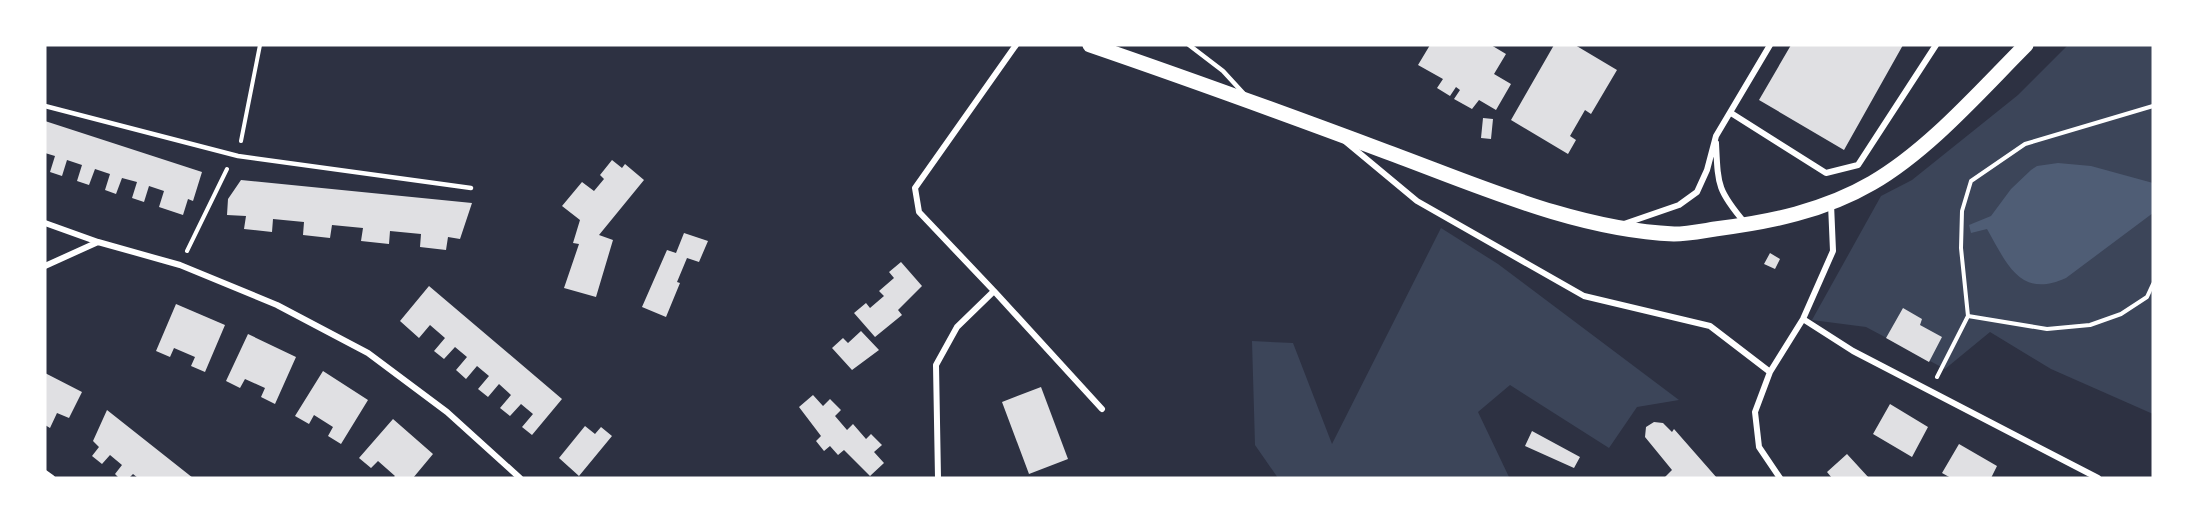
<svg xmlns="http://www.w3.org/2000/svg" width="2198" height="523" font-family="Rubik,sans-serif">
  <rect width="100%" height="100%" fill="#2d3142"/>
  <!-- green -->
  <path fill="#3c4559" d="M2068,45h85v369l-102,-45 -61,-37 -45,37 -79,-42 -54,-7 69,-124 31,-16 106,-85z
    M1441,228l57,36 181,136 -42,7 -28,41 -99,-63 -32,27 31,65 3,1h-234l-23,-33 -3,-104 41,2 39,101z"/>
  <!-- water -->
  <path fill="#4f5d75" d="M2058,163l33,3 62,17v30l-87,65c-46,21 -59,-14 -79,-49l-16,4 -2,-8 22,-9 20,-27 20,-19 6,-4z"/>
  <!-- building -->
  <path fill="#e0e0e3" d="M1430,45h61l15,9 -12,20 17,10 -15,26 -17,-10 -7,9 -18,-10 6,-9 -4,-3 -6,9 -13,-8 6,-9 -25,-14z
    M1554,45h21l42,25 -26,44 -6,-4 -15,26 6,4 -8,14 -57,-34z
    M1791,45h112l-59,105 -85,-50z
    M1483,118l10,1 -2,20 -10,-1z
    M45,121l157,51 -9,29 -5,-2 -5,16 -24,-8 5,-16 -15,-5 -5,16 -12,-4 5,-16 -15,-4 -6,16 -11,-4 5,-16 -15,-5 -6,16 -12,-4 5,-16 -15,-5 -5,16 -12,-4 5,-16 -10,-3z
    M612,160l10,8 3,-4 19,16 -45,55 14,5 -17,57 -32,-9 15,-44 -6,-1 7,-23 -18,-14 20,-24 12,9 10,-12 -4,-4z
    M241,180l231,23 -12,36 -12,-2 -2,13 -26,-3 1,-13 -31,-3 -1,13 -28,-3 2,-13 -31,-3 -2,13 -27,-3 1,-13 -31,-3 -1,13 -28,-3 2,-13 -19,-1 1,-16z
    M684,233l24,8 -9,21 -12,-4 -10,24 3,1 -14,34 -24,-10 25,-57 9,3z
    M1770,253l10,6 -5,10 -11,-5z
    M901,262l21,24 -24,24 4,5 -27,22 -21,-24 12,-10 4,5 14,-12 -5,-5 15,-13 -5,-6z
    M429,286l133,113 -30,36 -10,-8 11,-13 -12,-10 -11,12 -10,-8 11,-13 -12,-11 -11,13 -10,-8 11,-13 -12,-10 -11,13 -10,-9 11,-13 -12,-10 -11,12 -10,-8 11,-13 -15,-13 -11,13 -19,-17z
    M176,304l49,21 -20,47 -14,-6 4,-9 -21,-9 -4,9 -14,-6z
    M1903,308l19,11 -2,6 22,12 -13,25 -43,-24z
    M861,331l18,19 -27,20 -20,-22 11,-10 5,5z
    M248,334l48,23 -21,47 -14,-7 4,-9 -20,-9 -5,9 -14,-7z
    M323,371l45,29 -27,44 -13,-8 5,-9 -19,-12 -5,9 -14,-8z
    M45,373l37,19 -13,26 -12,-5 -7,15 -5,-3z
    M1041,387l27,72 -39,15 -27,-72z
    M813,395l10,11 7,-7 11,11 -6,6 12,14 6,-6 13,15 5,-5 11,11 -8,7 10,11 -14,13 -26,-26 -6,5 -8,-9 -6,5 -8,-10 5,-5 -22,-29z
    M1890,404l38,23 -16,30 -39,-23z
    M107,410l86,68h-55l-5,-4 -4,4h-10l-4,-4 7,-9 -12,-10 -8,9 -10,-8 7,-9 -6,-6z
    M393,419l40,35 -20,24h-20l2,-2 -17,-15 -7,7 -12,-10z
    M1654,422l9,1 9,9 2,-3 43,49h-53l8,-8 -27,-33 1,-10z
    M585,426l10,8 6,-7 11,9 -33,40 -20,-18z
    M1532,431l48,26 -6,11 -49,-22z
    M1959,444l38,22 -6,12h-40l-9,-5z
    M1847,454l22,24h-37l-5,-6z"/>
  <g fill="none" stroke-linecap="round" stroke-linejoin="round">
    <!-- path -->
    <path stroke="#fff" stroke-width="4" d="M241,141l19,-96
      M187,251l40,-82
      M1968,316l79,13 43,-4 31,-11 26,-17 6,-13
      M1937,377l31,-61 -7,-68 1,-37 9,-30 54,-37 128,-38"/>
    <!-- service -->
    <path stroke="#fff" stroke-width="4.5" d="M1189,45l34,26 22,24
      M45,106l193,50 233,32"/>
    <!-- minor -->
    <path stroke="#fff" stroke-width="6" d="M1731,113l95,60 32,-8 78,-120
      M1346,142l71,59 167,95 126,30 60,46
      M1716,143c2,42 1,47 29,80
      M45,223l53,19
      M1621,225l58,-20 18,-13 10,-22 9,-34 54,-91
      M45,266l53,-24 82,23 97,40 91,48 79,59 73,66
      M994,291l-75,-79 -4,-24 101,-143
      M1803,319l50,32 245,127
      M45,473l7,5
      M938,478l-2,-113 21,-38 37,-36 108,118
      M1780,478l-21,-31 -4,-35 15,-40 33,-53 30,-68 -2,-47"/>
    <!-- primary -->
    <path stroke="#fff" stroke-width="15" d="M1090,45c99,34 198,70 297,107 90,33 189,78 287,82 13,0 28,-3 41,-5 55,-7 109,-18 157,-46 57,-33 108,-92 154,-138"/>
  </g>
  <!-- border -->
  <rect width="2198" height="523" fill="none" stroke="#ffffff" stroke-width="93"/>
</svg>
